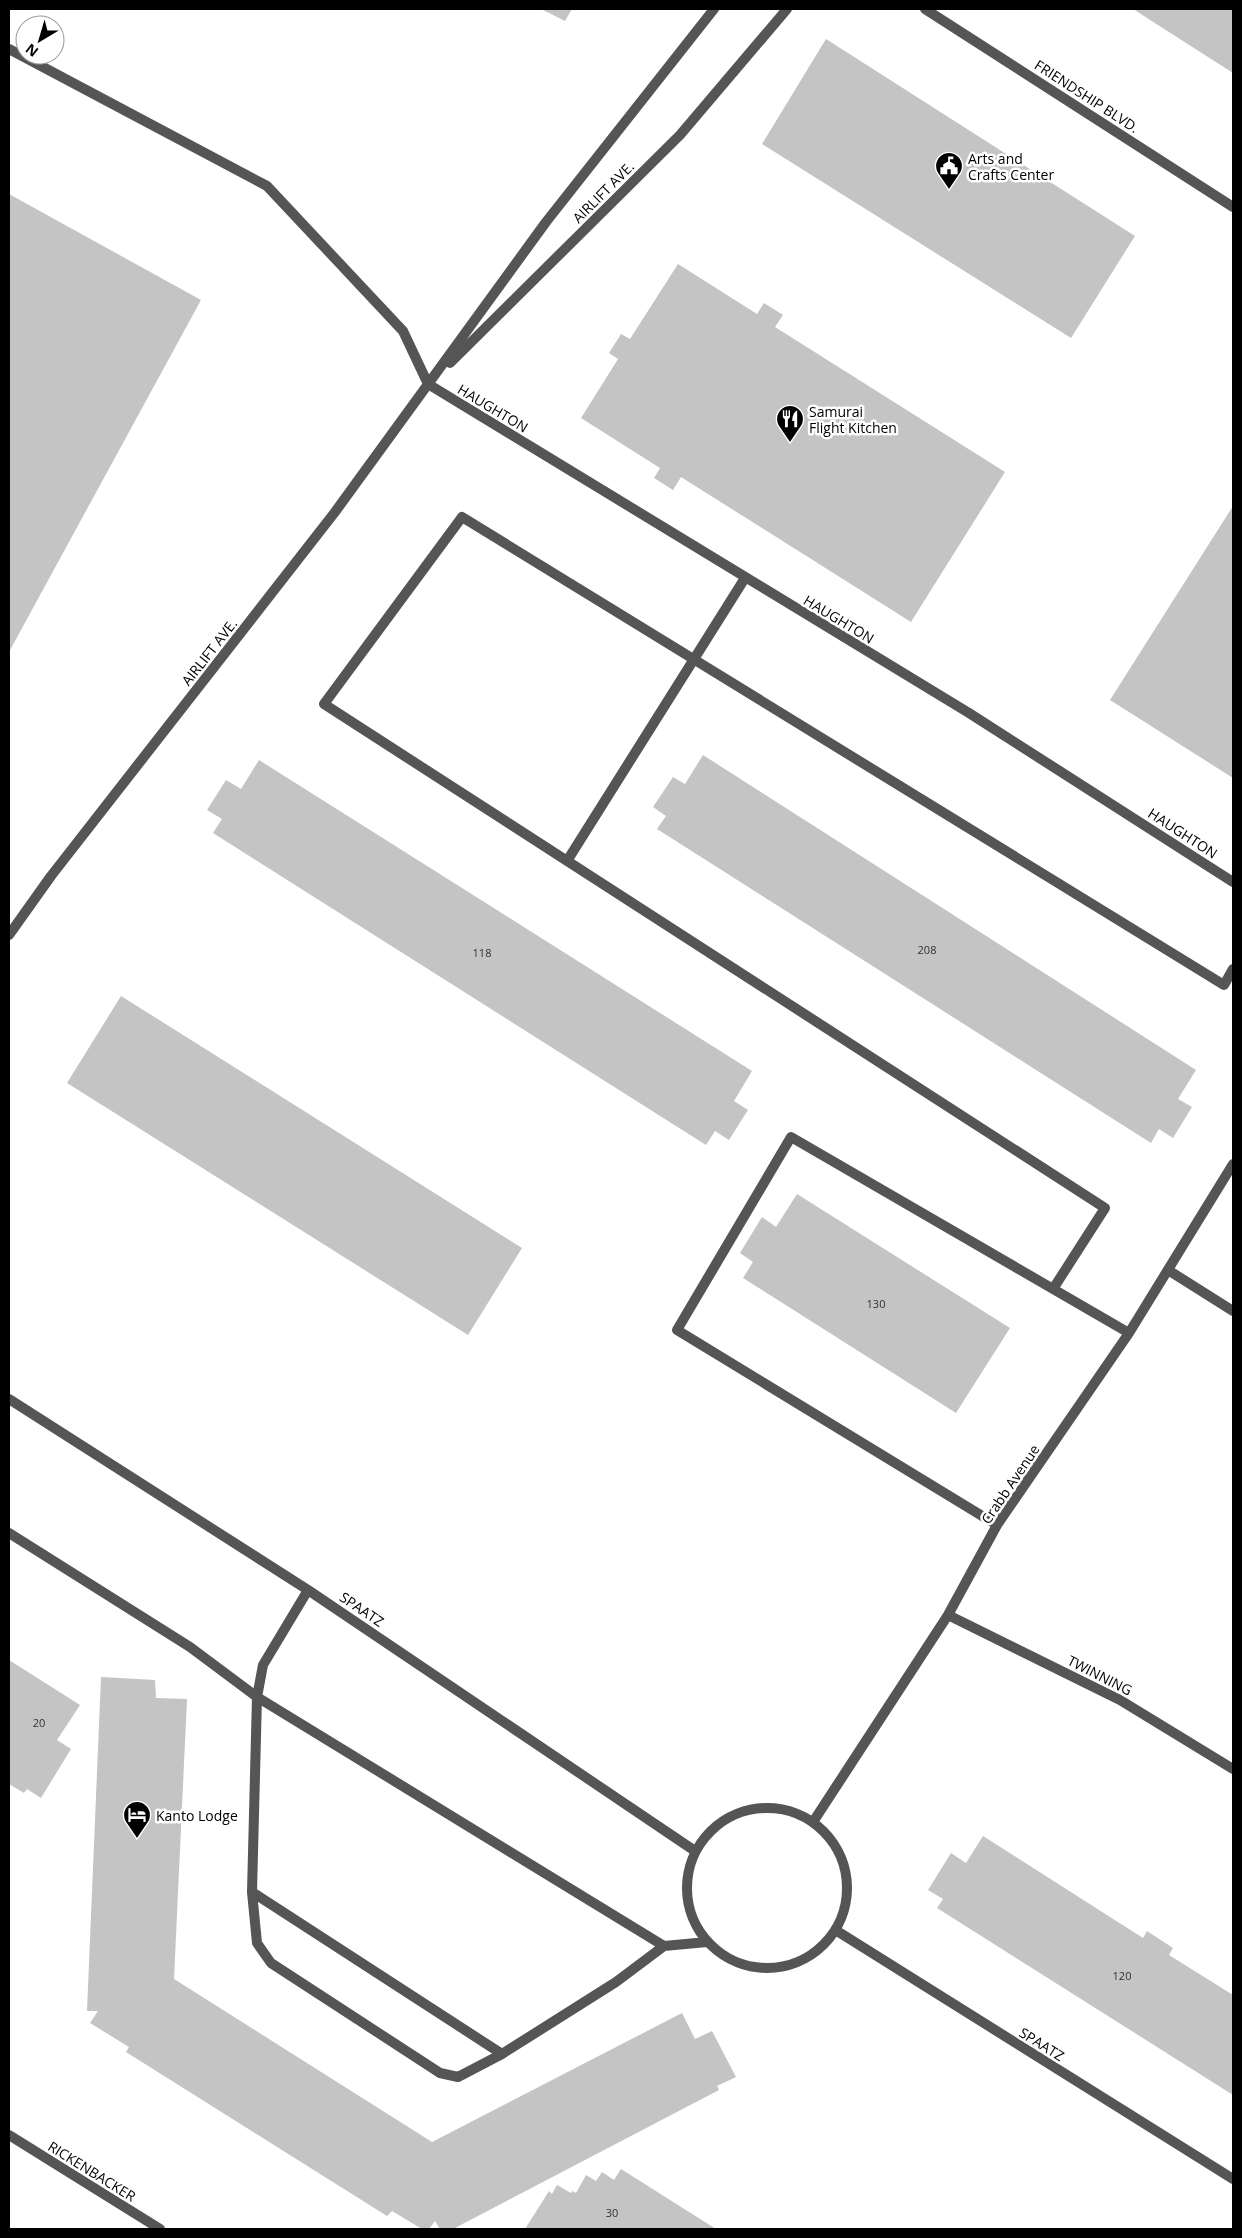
<svg xmlns="http://www.w3.org/2000/svg" width="1242" height="2238" font-family="'Open Sans',sans-serif">
  <rect width="100%" height="100%" fill="#fff"/>
  <!-- building -->
  <path fill="#c4c4c4" d="M541,9h31l-7,12z
    M1133,9h100v64z
    M826,39l309,197 -64,102 -309,-194z
    M9,194l192,106 -192,352z
    M678,264l79,50 7,-11 19,12 -8,12 230,145 -94,150 -230,-145 -8,13 -19,-12 6,-10 -79,-50 37,-59 -9,-6 12,-19 9,5z
    M1233,506v272l-123,-78z
    M703,755l493,315 -18,29 14,8 -19,31 -14,-9 -8,14 -494,-314 9,-13 -13,-9 20,-30 12,7z
    M259,760l493,311 -18,30 14,9 -19,30 -14,-9 -9,14 -493,-312 9,-14 -15,-9 19,-30 15,9z
    M121,996l401,252 -54,87 -401,-252z
    M797,1194l213,134 -54,85 -213,-135 10,-16 -13,-9 22,-36 14,10z
    M9,1660l71,45 -23,35 14,9 -30,49 -14,-9 -3,4 -15,-9z
    M101,1677l54,3 1,18 31,1 -13,280 258,163 250,-129 13,26 17,-8 24,46 -19,9 2,4 -266,139h-13l-5,-8 -6,8h-7l-30,-18 -5,5 -261,-164 3,-5 -39,-24 8,-12h-11z
    M983,1836l160,102 4,-7 26,17 -4,7 64,40v100l-296,-187 6,-9 -15,-9 23,-37 15,10z
    M621,2169l95,60h-191l24,-38 3,3 5,-9 14,8 1,-2 4,2 10,-18 10,6 6,-9 12,8z"/>
  <g fill="none" stroke-linecap="round" stroke-linejoin="round">
    <!-- service -->
    <path stroke="#555" stroke-width="10" d="M925,9l308,198
      M9,49l258,137 136,145 25,53 541,329 264,169
      M567,861l178,-283
      M1168,1270l65,41
      M1053,1289l52,-81 -781,-504 138,-187 762,468 9,-16
      M9,1399l299,191 387,261
      M997,1525l-320,-195 114,-193 338,196
      M9,1533l181,114 67,50 407,249
      M308,1590l-45,75 -6,32 -5,195 5,51 14,20 169,110 18,4 44,-23 114,-72 48,-36 43,-4
      M948,1615l172,85 113,69
      M687 1888a80 80 0 1 1 160 0a80 80 0 1 1-160 0Z
      M813,1822l135,-207 49,-90 132,-192 104,-169
      M252,1892l250,162
      M837,1931l396,248"/>
    <!-- minor -->
    <path stroke="#555" stroke-width="10" d="M450,363l230,-228 107,-126
      M9,935l42,-59 284,-364 211,-290 168,-213
      M9,2135l151,94"/>
  </g>
  <!-- icons -->
  <defs>
    <symbol id="civic-pin" viewBox="-11 -11 22 30"><path d="M0 17L-7.5 6A9.5 9.5 0 1 1 7.5 6Z" fill="#000" stroke="#fff"/><path d="M-.6-6.5H3V-4.5H.6V-3L4-1V1h2V6H-6V1h2V-1L-.6-3ZM-1.2 2.5V6h2.4V2.5Z" fill="#fff"/></symbol>
    <symbol id="restaurant-pin" viewBox="-11 -11 22 30"><path d="M0 17L-7.5 6A9.5 9.5 0 1 1 7.5 6Z" fill="#000" stroke="#fff"/><path d="M-5-6h1v4h1v-4h1v4h1v-4h1v5L-1.5 .5V6h-2V.5L-5-1ZM5-6V6H3V1.5H1.5Q1.5-4 5-6Z" fill="#fff"/></symbol>
    <symbol id="hotel-pin" viewBox="-11 -11 22 30"><path d="M0 17L-7.5 6A9.5 9.5 0 1 1 7.5 6Z" fill="#000" stroke="#fff"/><path d="M-6-4.5h1.5V1H6V5H4.5V3h-9V5H-6ZM-4 0a1.8 1.8 0 1 1 3.6 0ZM.5 0V-2.5h3Q6-2.5 6 0Z" fill="#fff"/></symbol>
  </defs>
  <g fill-rule="evenodd">
    <use href="#civic-pin" x="933" y="150" width="32" height="43"/>
    <use href="#restaurant-pin" x="774" y="403" width="32" height="43"/>
    <use href="#hotel-pin" x="121" y="1799" width="32" height="43"/>
  </g>
  <g text-anchor="middle" dominant-baseline="central" stroke-width="5" stroke-linejoin="round" paint-order="stroke">
    <!-- number labels -->
    <g font-size="11" fill="#313131">
      <text x="927" y="949">208</text>
      <text x="482" y="952">118</text>
      <text x="876" y="1303">130</text>
      <text x="39" y="1722">20</text>
      <text x="1122" y="1975">120</text>
      <text x="612" y="2212">30</text>
    </g>
    <!-- street labels -->
    <g font-size="14" fill="#000" stroke="#fff">
      <text transform="translate(1087 96) rotate(33)">FRIENDSHIP BLVD.</text>
      <text transform="translate(603 192) rotate(-45)">AIRLIFT AVE.</text>
      <text transform="translate(493 408) rotate(31)">HAUGHTON</text>
      <text transform="translate(839 619) rotate(31)">HAUGHTON</text>
      <text transform="translate(209 652) rotate(-52)">AIRLIFT AVE.</text>
      <text transform="translate(1183 833) rotate(33)">HAUGHTON</text>
      <text transform="translate(1010 1484) rotate(-56)">Crabb Avenue</text>
      <text transform="translate(362 1609) rotate(34)">SPAATZ</text>
      <text transform="translate(1100 1675) rotate(27)">TWINNING</text>
      <text transform="translate(1042 2044) rotate(32)">SPAATZ</text>
      <text transform="translate(92 2171) rotate(32)">RICKENBACKER</text>
    </g>
    <!-- poi labels -->
    <g font-size="14" fill="#000" stroke="#fff" text-anchor="start">
      <text x="968" y="158">Arts and<tspan x="968" dy="16">Crafts Center</tspan></text>
      <text x="809" y="411">Samurai<tspan x="809" dy="16">Flight Kitchen</tspan></text>
      <text x="156" y="1815">Kanto Lodge</text>
    </g>
  </g>
  <!-- border -->
  <rect width="1242" height="2238" fill="none" stroke="#000000" stroke-width="20"/>
  <!-- north arrow -->
  <g transform="translate(40 40) rotate(218)"><circle r="24" fill="#ffffff" stroke="#999999"/>
  <path d="M0-4L9 19L0 12L-9 19Z" fill="#000000"/>
  <text y="-8" font-size="14" font-weight="bold" text-anchor="middle" fill="#000000">N</text>
  </g>
</svg>
